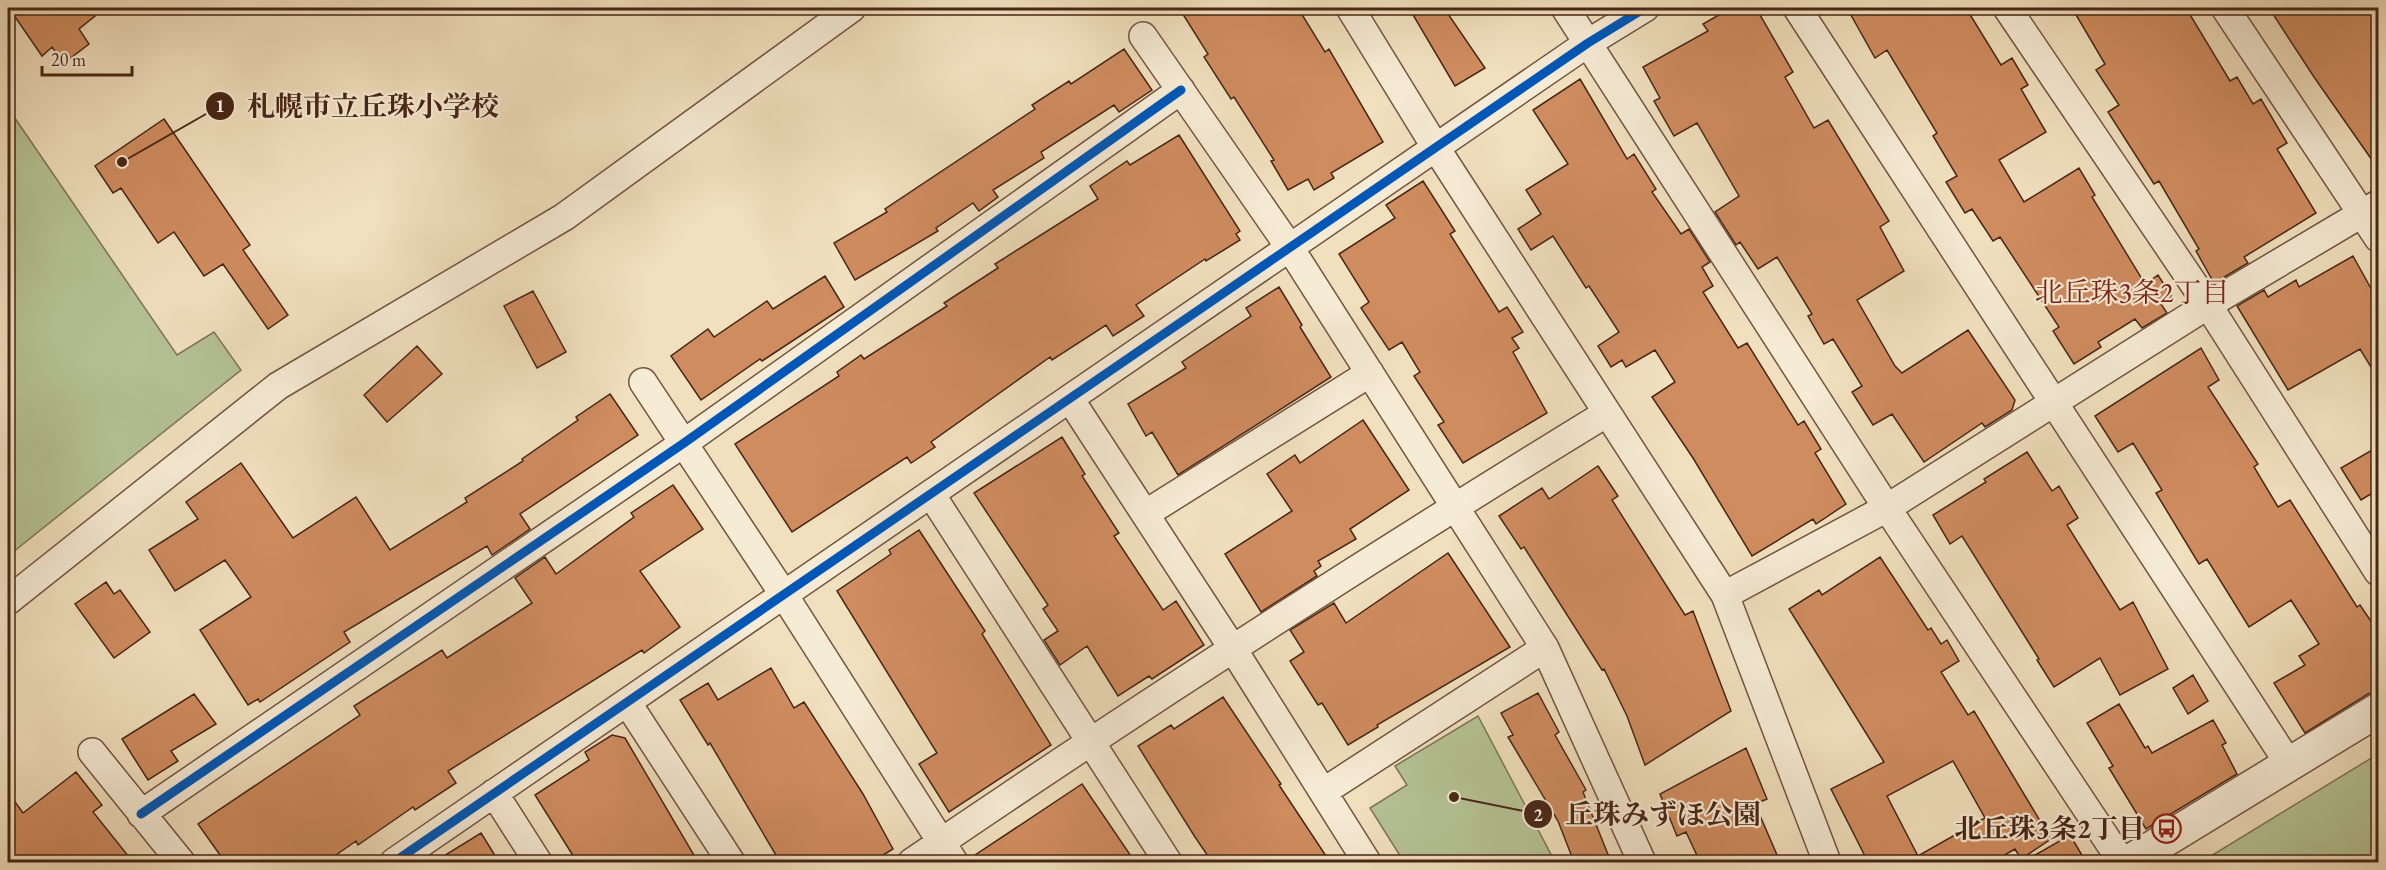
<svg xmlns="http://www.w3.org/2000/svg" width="2386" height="870" font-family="'EB Garamond','Noto Serif JP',serif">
  <rect width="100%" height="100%" fill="#f1e0be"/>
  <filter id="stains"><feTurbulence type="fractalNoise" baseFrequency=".00333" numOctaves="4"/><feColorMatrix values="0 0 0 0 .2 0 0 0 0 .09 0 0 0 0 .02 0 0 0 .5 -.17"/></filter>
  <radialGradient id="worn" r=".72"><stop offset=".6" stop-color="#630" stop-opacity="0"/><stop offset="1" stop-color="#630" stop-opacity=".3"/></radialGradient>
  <!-- green -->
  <path fill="#b5c395" stroke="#7e7456" stroke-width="1.5" d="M8,108l169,247 37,-23 27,38 -233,186z
    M1478,716l77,146h-151l-34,-54 37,-23 -12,-19z
    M2378,754v108h-177z"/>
  <!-- building -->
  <path fill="#cf8c5f" stroke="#472617" stroke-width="1.5" fill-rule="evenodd" d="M9,8h96l-26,21 10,15 -25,19 -12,-16 -10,9z
    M1179,8h119l27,44 4,-3 54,93 -52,31 3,5 -20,12 -6,-11 -20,11 -17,-29 3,-1 -40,-63 -3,2 -27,-42 4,-3z
    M1409,8h35l41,60 -30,18z
    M1731,8h25l37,64 -8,5 29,51 14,-8 61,101 -9,6 24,44 -47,29 38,66 7,7 66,-43 47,70 -3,10 -27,17 -3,-4 -58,39 -32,-48 -19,11 -21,-33 10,-6 -29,-47 -9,5 -16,-28 4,-2 -35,-57 -19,12 -18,-27 -4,3 -21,-33 24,-16 -42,-73 -23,13 -20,-35 6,-3 -17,-31 65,-36 -5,-7z
    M1847,8h119l35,57 11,-7 16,27 -7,4 25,43 -47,28 25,42 55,-34 16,27 -3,2 53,87 13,-9 14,22 -11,7 6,9 -25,15 -7,-9 -37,23 3,5 -27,17 -21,-33 6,-4 -59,-90 -7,4 -21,-32 -7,4 -19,-31 11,-6 -24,-40 4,-3 -50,-83 -12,8z
    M2072,8h114l44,73 7,-4 16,27 8,-5 26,44 -10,6 39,64 -72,44 4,6 -34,20 -18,-32 3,-2 -40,-68 -5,3 -46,-72 11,-7 -23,-35 9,-6z
    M2269,8h110v162l-65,-93z
    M1124,49l28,41 -33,22 -5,-7 -73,47 3,6 -51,32 5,7 -19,14 -6,-8 -37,25 2,3 -83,49 -21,-37 53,-31 -2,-3 150,-100 -3,-4 37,-24 2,3z
    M1580,79l47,80 7,-5 22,35 -4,3 29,42 8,-5 21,33 -8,5 11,19 -10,6 35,56 9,-5 51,82 6,-4 17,28 -6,4 31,51 -30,20 -3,-5 -61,37 -59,-98 -41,-61 23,-15 -20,-32 -29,17 -4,-7 -11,7 -13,-21 21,-14 -30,-46 -3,2 -33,-52 -22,14 -13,-21 23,-15 -15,-24 42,-26 -35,-54z
    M164,119l86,126 -7,5 45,65 -20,14 -45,-65 -19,12 -30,-44 -16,11 -37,-55 -8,5 -18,-27z
    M1179,135l61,96 -4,3 4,6 -34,21 -1,-2 -69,46 8,11 -31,20 -7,-11 -54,35 -2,-3 -119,85 4,5 -24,16 -4,-6 -115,75 -57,-88 104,-68 -2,-4 24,-17 3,4 83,-53 -3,-3 54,-35 -3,-4 103,-65 -8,-13 37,-25 3,4z
    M1423,181l32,50 -5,3 49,78 8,-5 16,25 -11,6 7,10 -6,4 34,61 -84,50 -25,-38 6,-3 -30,-46 6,-4 -18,-30 -13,8 -28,-42 8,-6 -30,-48 56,-36 -9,-13z
    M2353,256l26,47v77l-19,-31 -72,41 -51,-84 27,-16 4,7 28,-17 3,7z
    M825,276l19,31 -82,54 -2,-2 -59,41 -30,-44 37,-27 6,8 53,-36 6,8z
    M1279,287l23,38 -2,2 31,50 -153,98 -26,-43 -6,4 -18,-32 58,-36 -4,-6 69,-46 -5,-8z
    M533,291l33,61 -29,16 -33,-62z
    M417,346l25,28 -55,48 -23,-27z
    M2201,348l18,32 -11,7 50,77 -4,3 24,40 12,-7 67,107 3,-2 19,28v58l-11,3 -63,39 -31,-50 31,-18 -6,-9 20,-12 -28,-44 -42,27 -42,-68 -8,5 -43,-71 6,-3 -29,-47 -15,9 -23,-36z
    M610,394l28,41 -118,79 10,15 -38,26 -5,-9 -143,86 6,10 -90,60 -2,-3 -10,6 -48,-75 51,-33 -26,-37 -50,31 -26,-41 49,-31 -12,-17 55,-39 52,75 63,-41 34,53 77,-48 -2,-4 58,-37 -1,-2 56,-39 -2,-3z
    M1363,420l46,70 -59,39 6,10 -38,22 3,5 -7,5 3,5 -56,36 -36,-58 67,-43 -25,-37 28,-19 5,8z
    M1062,437l23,37 -3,2 37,57 -5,3 49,74 13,-9 28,44 -52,34 -3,-3 -31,20 -31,-50 -27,19 -16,-25 14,-9 -15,-22 5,-4 -74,-112z
    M2379,446v43l-18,11 -20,-32z
    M2027,452l25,39 7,-5 19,32 -11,7 53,85 13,-8 35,67 -48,26 -20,-37 -46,29 -17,-27 2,-1 -77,-123 -12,8 -17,-29 53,-33 -2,-3z
    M1598,466l20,30 -6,4 73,115 8,-4 38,100 -86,54 -18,-49 -23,-47 -2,1 -78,-123 -3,2 -22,-33 43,-28 7,11z
    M673,485l30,44 -63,42 40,56 -36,26 -2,-3 -194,121 8,12 -41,27 -2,-3 -55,38 -2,-4 -30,21h-101l-27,-38 162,-109 -6,-9 88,-56 5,8 85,-55 -17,-25 30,-21 11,17 78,-57 -3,-4z
    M919,530l66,101 -3,3 69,111 -102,67 -30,-48 18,-11 -100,-162 54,-37 -2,-4z
    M1448,553l62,94 -133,78 1,2 -30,18 -26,-42 -4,2 -28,-44 14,-9 -14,-22 44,-27 12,20z
    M1880,557l48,73 3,-2 10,16 6,-4 12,21 -18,11 27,43 6,-4 77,128 -30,20 -6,-10 -23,13h-124l-37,-73 53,-27 -95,-153 30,-19 3,5zM1953,761l32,57 -67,38 -31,-60z
    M106,582l8,12 6,-4 30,42 -36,26 -39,-54z
    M771,668l23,40 10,-6 59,92 30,55 -10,6 4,7h-107l-70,-119 -2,2 -28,-45 28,-17 10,17z
    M2193,675l15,26 -20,13 -15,-26z
    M1538,693l21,39 -4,3 31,55 -3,2 28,70h-37l-16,-41 -50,-84 5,-2 -12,-22z
    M194,694l22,30 -45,27 7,10 -30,19 -26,-41z
    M1223,697l58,87 -2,1 51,77h-118l-17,-25 -57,-91 33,-21 3,4z
    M2119,704l26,44 3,-2 4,7 61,-33 13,23 -4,2 15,29 -91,55 -37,-61 4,-2 -26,-43z
    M612,735l13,3 73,124h-121l-42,-67 54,-35 -4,-8z
    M1746,748l21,51 -12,5 25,58h-80l-14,-30 -9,4 -17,-42z
    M76,772l26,33 -9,7 40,50h-125v-70l15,21z
    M1082,784l53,78h-165l-1,-3z
    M481,833l18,29h-65z
    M2070,835l16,27h-63z"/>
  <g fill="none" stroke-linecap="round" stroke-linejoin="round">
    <defs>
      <path id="minor" d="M1350,8l86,140 289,447 102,267
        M1565,8l322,500 235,354
        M1797,8l492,756
        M2007,8l201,297 170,267
        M2225,8l153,230
        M1143,36l147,212 255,400 97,214
        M643,382l141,213 170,267
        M1070,399l163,250 134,213
        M931,494l237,368
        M1145,514l225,-141
        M1725,595l162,-87 321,-203 170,-101
        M8,601l270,-215 286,-169 288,-209
        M627,702l104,160
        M92,752l89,110
        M1323,792l222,-144
        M494,793l44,69
        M141,814l543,-371 497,-353
        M394,862l1194,-819 57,-35
        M912,862c227,-155 460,-305 695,-449"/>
      <path id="tertiary" d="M2129,862l249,-152"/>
    </defs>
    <!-- minor casing -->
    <use href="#minor" stroke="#725441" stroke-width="30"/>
    <!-- tertiary casing -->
    <use href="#tertiary" stroke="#725441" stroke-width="36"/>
    <!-- minor -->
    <use href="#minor" stroke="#f6ebd5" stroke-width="27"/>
    <!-- tertiary -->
    <use href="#tertiary" stroke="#f6ebd5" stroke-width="33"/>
    <defs>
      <path id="cycleway" d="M141,814l543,-371 497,-353
        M394,862l1194,-819 57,-35"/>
    </defs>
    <!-- cycleway casing -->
    <use href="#cycleway" stroke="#f6ebd5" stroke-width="13"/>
    <!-- cycleway -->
    <use href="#cycleway" stroke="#0057b8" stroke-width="9"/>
  </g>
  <!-- icons -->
  <defs>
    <symbol id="bus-ring" viewBox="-11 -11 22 22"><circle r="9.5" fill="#f6ebd5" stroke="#8f2418" stroke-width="1.5"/><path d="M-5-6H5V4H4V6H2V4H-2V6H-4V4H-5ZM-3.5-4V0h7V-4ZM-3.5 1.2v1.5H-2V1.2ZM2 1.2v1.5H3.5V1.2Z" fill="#8f2418"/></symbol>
  </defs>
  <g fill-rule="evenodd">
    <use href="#bus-ring" x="2150" y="812" width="33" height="33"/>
  </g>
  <g text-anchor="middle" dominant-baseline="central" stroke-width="4.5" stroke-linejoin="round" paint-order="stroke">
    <!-- poi labels -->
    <g font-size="27" font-weight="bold" fill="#472617" stroke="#f6ebd5" text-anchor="end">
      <text x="2145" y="828">北丘珠3条2丁目</text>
    </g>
    <!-- neighbourhood labels -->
    <g font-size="28" fill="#7a1f14" stroke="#f6ebd5">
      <text x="2132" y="292">北丘珠3条2丁目</text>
    </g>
  </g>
  <!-- callouts -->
  <path fill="none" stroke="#472617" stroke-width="2" d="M122 162L220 106M1454 797L1538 814"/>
  <g fill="#472617" stroke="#f6ebd5" stroke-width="2">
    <circle cx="122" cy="162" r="6"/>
    <circle cx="1454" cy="797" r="6"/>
    <circle cx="220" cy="106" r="15"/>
    <circle cx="1538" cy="814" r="15"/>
  </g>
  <g font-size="18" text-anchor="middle" font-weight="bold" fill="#fff">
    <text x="220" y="112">1</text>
    <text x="1538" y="821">2</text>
  </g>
  <g font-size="28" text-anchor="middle" font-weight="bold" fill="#472617" stroke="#f6ebd5" stroke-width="4.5" stroke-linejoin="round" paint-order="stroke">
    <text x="373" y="116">札幌市立丘珠小学校</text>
    <text x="1663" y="824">丘珠みずほ公園</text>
  </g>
  <!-- margin -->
  <rect width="2386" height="870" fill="none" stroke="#f1e0be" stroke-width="30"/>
  <rect x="9" y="9" width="2368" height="852" fill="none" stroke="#472617" stroke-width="3"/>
  <rect x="15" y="15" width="2356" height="840" fill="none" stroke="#472617" stroke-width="1.5"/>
  <!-- scale -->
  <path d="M42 66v9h90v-9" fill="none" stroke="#472617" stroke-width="3"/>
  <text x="51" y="66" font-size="18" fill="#472617" stroke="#f6ebd5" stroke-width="4.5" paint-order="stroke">20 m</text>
  <rect width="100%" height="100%" filter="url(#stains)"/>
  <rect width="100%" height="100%" fill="url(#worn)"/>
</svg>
